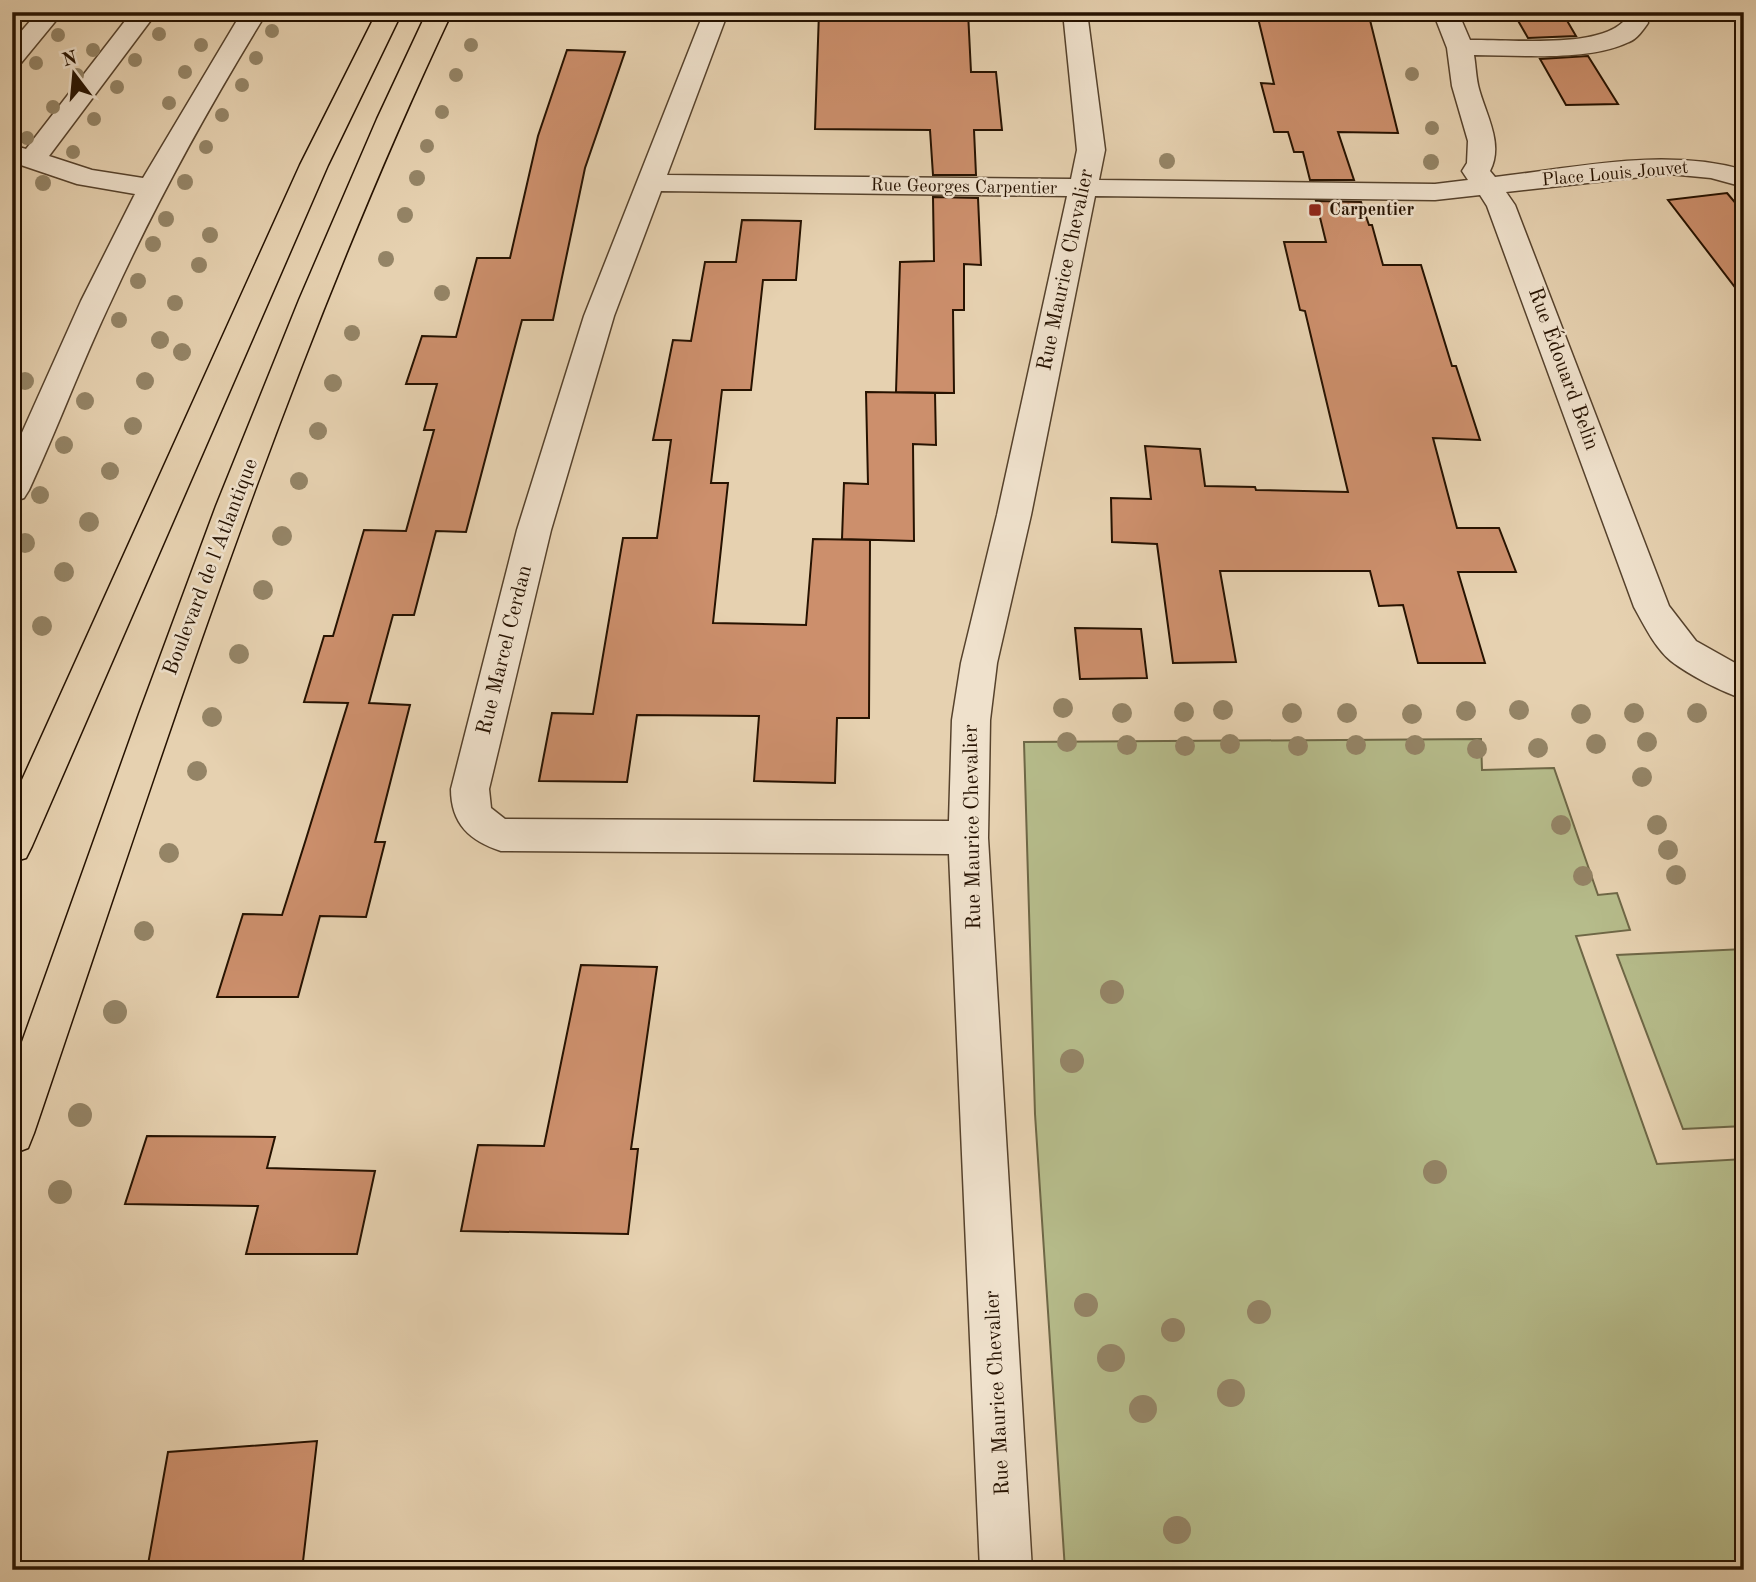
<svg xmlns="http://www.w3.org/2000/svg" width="1756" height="1582" font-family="'Old Standard TT',serif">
  <rect width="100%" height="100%" fill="#e6d1b0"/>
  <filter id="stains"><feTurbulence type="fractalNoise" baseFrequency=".00286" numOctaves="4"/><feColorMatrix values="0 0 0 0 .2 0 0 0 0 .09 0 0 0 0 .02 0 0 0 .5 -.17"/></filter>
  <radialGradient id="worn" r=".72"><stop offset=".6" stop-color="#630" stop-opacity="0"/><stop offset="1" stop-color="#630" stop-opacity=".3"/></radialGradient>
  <!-- green -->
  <path fill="#b6bc8b" stroke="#6e6746" stroke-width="2" d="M1481,739l1,31 72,-2 44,127 19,-2 13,37 -54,6 81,228 87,-5v411h-679l-30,-456 -11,-372z
    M1744,949v177l-61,3 -66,-174z"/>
  <!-- building -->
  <path fill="#cc8f6c" stroke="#261200" stroke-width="2" d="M819,12h149l3,60h25l6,58h-28l2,45h-43l-3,-45 -115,-1z
    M1287,12h81l30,121 -60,-1 16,48h-44l-7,-28h-9l-6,-20h-14l-13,-49 13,1 -16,-66 31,1z
    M1513,12h49l14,24 -48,2z
    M567,50l58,2 -40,116 -32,152h-31l-56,212 -30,-1 -22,84h-21l-24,88 41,2 -35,137h10l-19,75 -46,-1 -22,81h-81l26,-83 39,1 24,-76 42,-136 -44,-1 20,-66h9l31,-106 42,1 28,-101h-10l13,-46h-31l16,-48 34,1 21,-79h33l28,-122z
    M1588,56l30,48 -52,1 -26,-46z
    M1727,193l17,20v86l-76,-99z
    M933,197l45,1 3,67 -17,-1v46h-11l1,83 -58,-1 4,-130 34,-1z
    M1316,201l45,1 8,23h3l11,40h38l31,101h4l24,74 -47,-2 24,90h42l17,44h-58l27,91h-67l-15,-58 -24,1 -9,-35h-150l16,91 -63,1 -16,-119 -45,-2 -1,-44 40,1 -6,-53 55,3 5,37 50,1 1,3 92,2 -43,-181 -5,-1 -16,-68h42z
    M742,220l59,1 -5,59h-33l-12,110h-29l-11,93h17l-15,140 93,2 7,-86 57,1 -1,178h-32l-2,65 -81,-2 5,-65 -122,-1 -10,67 -88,-1 13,-68 41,1 30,-176h34l14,-98h-18l20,-100 18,1 14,-79h31z
    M866,392l69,1 1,52 -23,-1 1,97 -72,-2 2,-56 24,1z
    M1075,628l66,1 6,49 -67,1z
    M581,965l76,2 -26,182h7l-10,85 -167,-3 17,-86 66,1z
    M147,1136l128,1 -8,31 108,3 -18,83h-111l12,-48 -133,-2z
    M317,1441l-15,129h-155l21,-118z"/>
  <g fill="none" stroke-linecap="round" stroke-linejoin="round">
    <defs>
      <path id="minor" d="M38,12h25l-42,51 -9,3v-24z
        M132,12h25l-108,144 43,14 51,8 99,-166h25c-57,93 -110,188 -155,287 -30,63 -54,128 -83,191l-5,8 -12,4v-47l69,-154 54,-107 -58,-10 -65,-22v-17l14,4z
        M704,12h24l-61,163 404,4 6,-29 -14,-138h24l18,138 -6,30 336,4 33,-4 -6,-9 5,-8 1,-22 -16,-55 -5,-38 -14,-36h25l12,28c39,-1 125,9 153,-18l-1,-10h24l2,11c-5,7 -11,16 -19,19 -42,20 -109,13 -155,13 2,12 2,23 5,34 7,26 25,55 11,82l5,6c81,-9 168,-30 249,-7v17l-33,-9 -42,-4 -163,18 9,13 154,401 27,35 48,27v31c-22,-7 -55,-24 -73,-38 -16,-13 -27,-36 -37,-54l-147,-401 -7,-11 -45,5 -340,-4 -64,319 -34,148 -7,57 -2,118 44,732h-52l-31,-716 -448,-3c-31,-10 -50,-27 -50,-62l66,-259 67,-214zM661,191l406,5 -70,319 -36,148 -9,57 -3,101 -444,-2 -14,-11 -2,-19 62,-259 63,-214z"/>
      <path id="major" d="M377,12h25l-74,153 -296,681 -6,12 -14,4v-60l288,-637z
        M427,12h25c-170,361 -290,744 -418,1121l-6,15 -16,6v-84l127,-356 77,-208 83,-206 78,-181z"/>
    </defs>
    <!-- minor casing -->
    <use href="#minor" stroke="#56422c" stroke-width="3"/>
    <!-- major casing -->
    <use href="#major" stroke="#261200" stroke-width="3"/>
    <!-- minor -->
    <use href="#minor" fill="#efe1cc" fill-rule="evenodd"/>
    <!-- major -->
    <use href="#major" fill="#e6d1b0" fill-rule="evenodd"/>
  </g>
  <!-- trees -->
  <g fill="#948466">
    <circle cx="272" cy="31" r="7"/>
    <circle cx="159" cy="34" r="7"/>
    <circle cx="58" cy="35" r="7"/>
    <circle cx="201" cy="45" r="7"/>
    <circle cx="471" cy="45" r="7"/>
    <circle cx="93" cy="50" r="7"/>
    <circle cx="256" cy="58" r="7"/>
    <circle cx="135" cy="60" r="7"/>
    <circle cx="36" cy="63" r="7"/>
    <circle cx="185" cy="72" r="7"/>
    <circle cx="1412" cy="74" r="7"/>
    <circle cx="77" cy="75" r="7"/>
    <circle cx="456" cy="75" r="7"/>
    <circle cx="242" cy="85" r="7"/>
    <circle cx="117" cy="87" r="7"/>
    <circle cx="169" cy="103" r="7"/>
    <circle cx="53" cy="107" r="7"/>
    <circle cx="442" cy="112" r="7"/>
    <circle cx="222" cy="115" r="7"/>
    <circle cx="94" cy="119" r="7"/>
    <circle cx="1432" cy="128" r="7"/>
    <circle cx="27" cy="138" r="7"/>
    <circle cx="427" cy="146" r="7"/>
    <circle cx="206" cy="147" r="7"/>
    <circle cx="73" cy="152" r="7"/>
    <circle cx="1167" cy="161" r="8"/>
    <circle cx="1431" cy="162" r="8"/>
    <circle cx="417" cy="178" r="8"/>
    <circle cx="185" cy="182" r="8"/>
    <circle cx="43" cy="183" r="8"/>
    <circle cx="405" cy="215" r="8"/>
    <circle cx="166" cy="219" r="8"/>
    <circle cx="210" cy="235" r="8"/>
    <circle cx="153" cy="244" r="8"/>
    <circle cx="386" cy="259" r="8"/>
    <circle cx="199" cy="265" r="8"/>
    <circle cx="138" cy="281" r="8"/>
    <circle cx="442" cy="293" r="8"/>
    <circle cx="175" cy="303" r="8"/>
    <circle cx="119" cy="320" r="8"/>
    <circle cx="352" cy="333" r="8"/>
    <circle cx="160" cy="340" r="9"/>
    <circle cx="182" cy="352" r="9"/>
    <circle cx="25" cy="381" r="9"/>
    <circle cx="145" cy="381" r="9"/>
    <circle cx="333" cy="383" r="9"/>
    <circle cx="85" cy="401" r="9"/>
    <circle cx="133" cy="426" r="9"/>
    <circle cx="318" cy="431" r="9"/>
    <circle cx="64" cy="445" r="9"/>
    <circle cx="110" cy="471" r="9"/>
    <circle cx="299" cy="481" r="9"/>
    <circle cx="40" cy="495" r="9"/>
    <circle cx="89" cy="522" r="10"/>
    <circle cx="282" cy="536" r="10"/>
    <circle cx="25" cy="543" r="10"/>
    <circle cx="64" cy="572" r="10"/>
    <circle cx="263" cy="590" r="10"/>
    <circle cx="42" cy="626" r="10"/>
    <circle cx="239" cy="654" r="10"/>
    <circle cx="1063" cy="708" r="10"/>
    <circle cx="1223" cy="710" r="10"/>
    <circle cx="1519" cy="710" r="10"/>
    <circle cx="1466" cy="711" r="10"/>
    <circle cx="1184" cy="712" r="10"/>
    <circle cx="1122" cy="713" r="10"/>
    <circle cx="1292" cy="713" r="10"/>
    <circle cx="1347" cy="713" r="10"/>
    <circle cx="1634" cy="713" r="10"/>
    <circle cx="1697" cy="713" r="10"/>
    <circle cx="1412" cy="714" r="10"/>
    <circle cx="1581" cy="714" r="10"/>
    <circle cx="212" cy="717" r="10"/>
    <circle cx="1067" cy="742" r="10"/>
    <circle cx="1647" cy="742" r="10"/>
    <circle cx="1230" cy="744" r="10"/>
    <circle cx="1596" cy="744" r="10"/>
    <circle cx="1127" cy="745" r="10"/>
    <circle cx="1356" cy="745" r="10"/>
    <circle cx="1415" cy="745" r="10"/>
    <circle cx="1185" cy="746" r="10"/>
    <circle cx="1298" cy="746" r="10"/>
    <circle cx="1538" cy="748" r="10"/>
    <circle cx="1477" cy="749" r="10"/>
    <circle cx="197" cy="771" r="10"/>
    <circle cx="1642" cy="777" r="10"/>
    <circle cx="1561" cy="825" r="10"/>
    <circle cx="1657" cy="825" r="10"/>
    <circle cx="1668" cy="850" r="10"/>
    <circle cx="169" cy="853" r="10"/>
    <circle cx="1676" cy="875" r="10"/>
    <circle cx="1583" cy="876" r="10"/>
    <circle cx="144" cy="931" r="10"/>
    <circle cx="1112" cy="992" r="12"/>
    <circle cx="115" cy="1012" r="12"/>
    <circle cx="1072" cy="1061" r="12"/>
    <circle cx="80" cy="1115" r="12"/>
    <circle cx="1435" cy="1172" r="12"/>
    <circle cx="60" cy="1192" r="12"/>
    <circle cx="1086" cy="1305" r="12"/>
    <circle cx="1259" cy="1312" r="12"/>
    <circle cx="1173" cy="1330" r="12"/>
    <circle cx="1111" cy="1358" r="14"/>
    <circle cx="1231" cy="1393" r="14"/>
    <circle cx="1143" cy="1409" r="14"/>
    <circle cx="1177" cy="1530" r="14"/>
  </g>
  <!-- markers -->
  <rect fill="#8f2418" stroke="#efe1cc" stroke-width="2.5" x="1308" y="203" width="14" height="14" rx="3.5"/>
  <g text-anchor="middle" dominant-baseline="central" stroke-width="5" stroke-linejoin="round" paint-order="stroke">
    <!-- far-street labels -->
    <g font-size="18" fill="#261200" stroke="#efe1cc">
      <text transform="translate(1615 174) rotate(-5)">Place Louis Jouvet</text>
      <text transform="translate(964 187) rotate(1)">Rue Georges Carpentier</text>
    </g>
    <!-- far-poi labels -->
    <g font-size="18" font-weight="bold" fill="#261200" stroke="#efe1cc" text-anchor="start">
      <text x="1329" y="210">Carpentier</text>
    </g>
    <!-- street labels -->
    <g font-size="21" fill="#261200" stroke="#efe1cc">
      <text transform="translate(1066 270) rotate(-78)">Rue Maurice Chevalier</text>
      <text transform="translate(1563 369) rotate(70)">Rue Édouard Belin</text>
      <text transform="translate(211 567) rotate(-69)">Boulevard de l'Atlantique</text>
      <text transform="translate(505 650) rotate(-76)">Rue Marcel Cerdan</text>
      <text transform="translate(973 827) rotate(-91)">Rue Maurice Chevalier</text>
      <text transform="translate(998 1393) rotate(-93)">Rue Maurice Chevalier</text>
    </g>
  </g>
  <!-- margin -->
  <rect width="1756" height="1582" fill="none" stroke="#e6d1b0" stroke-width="42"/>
  <rect x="14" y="14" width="1728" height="1554" fill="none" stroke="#261200" stroke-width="3.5"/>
  <rect x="21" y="21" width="1714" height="1540" fill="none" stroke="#261200" stroke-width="2"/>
  <!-- north arrow -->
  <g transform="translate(74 74) rotate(344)" stroke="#efe1cc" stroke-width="5" paint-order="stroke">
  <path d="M0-5L12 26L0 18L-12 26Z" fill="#261200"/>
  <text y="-10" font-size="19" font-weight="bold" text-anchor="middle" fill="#261200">N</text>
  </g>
  <rect width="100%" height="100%" filter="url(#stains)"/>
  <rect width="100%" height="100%" fill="url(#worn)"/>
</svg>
